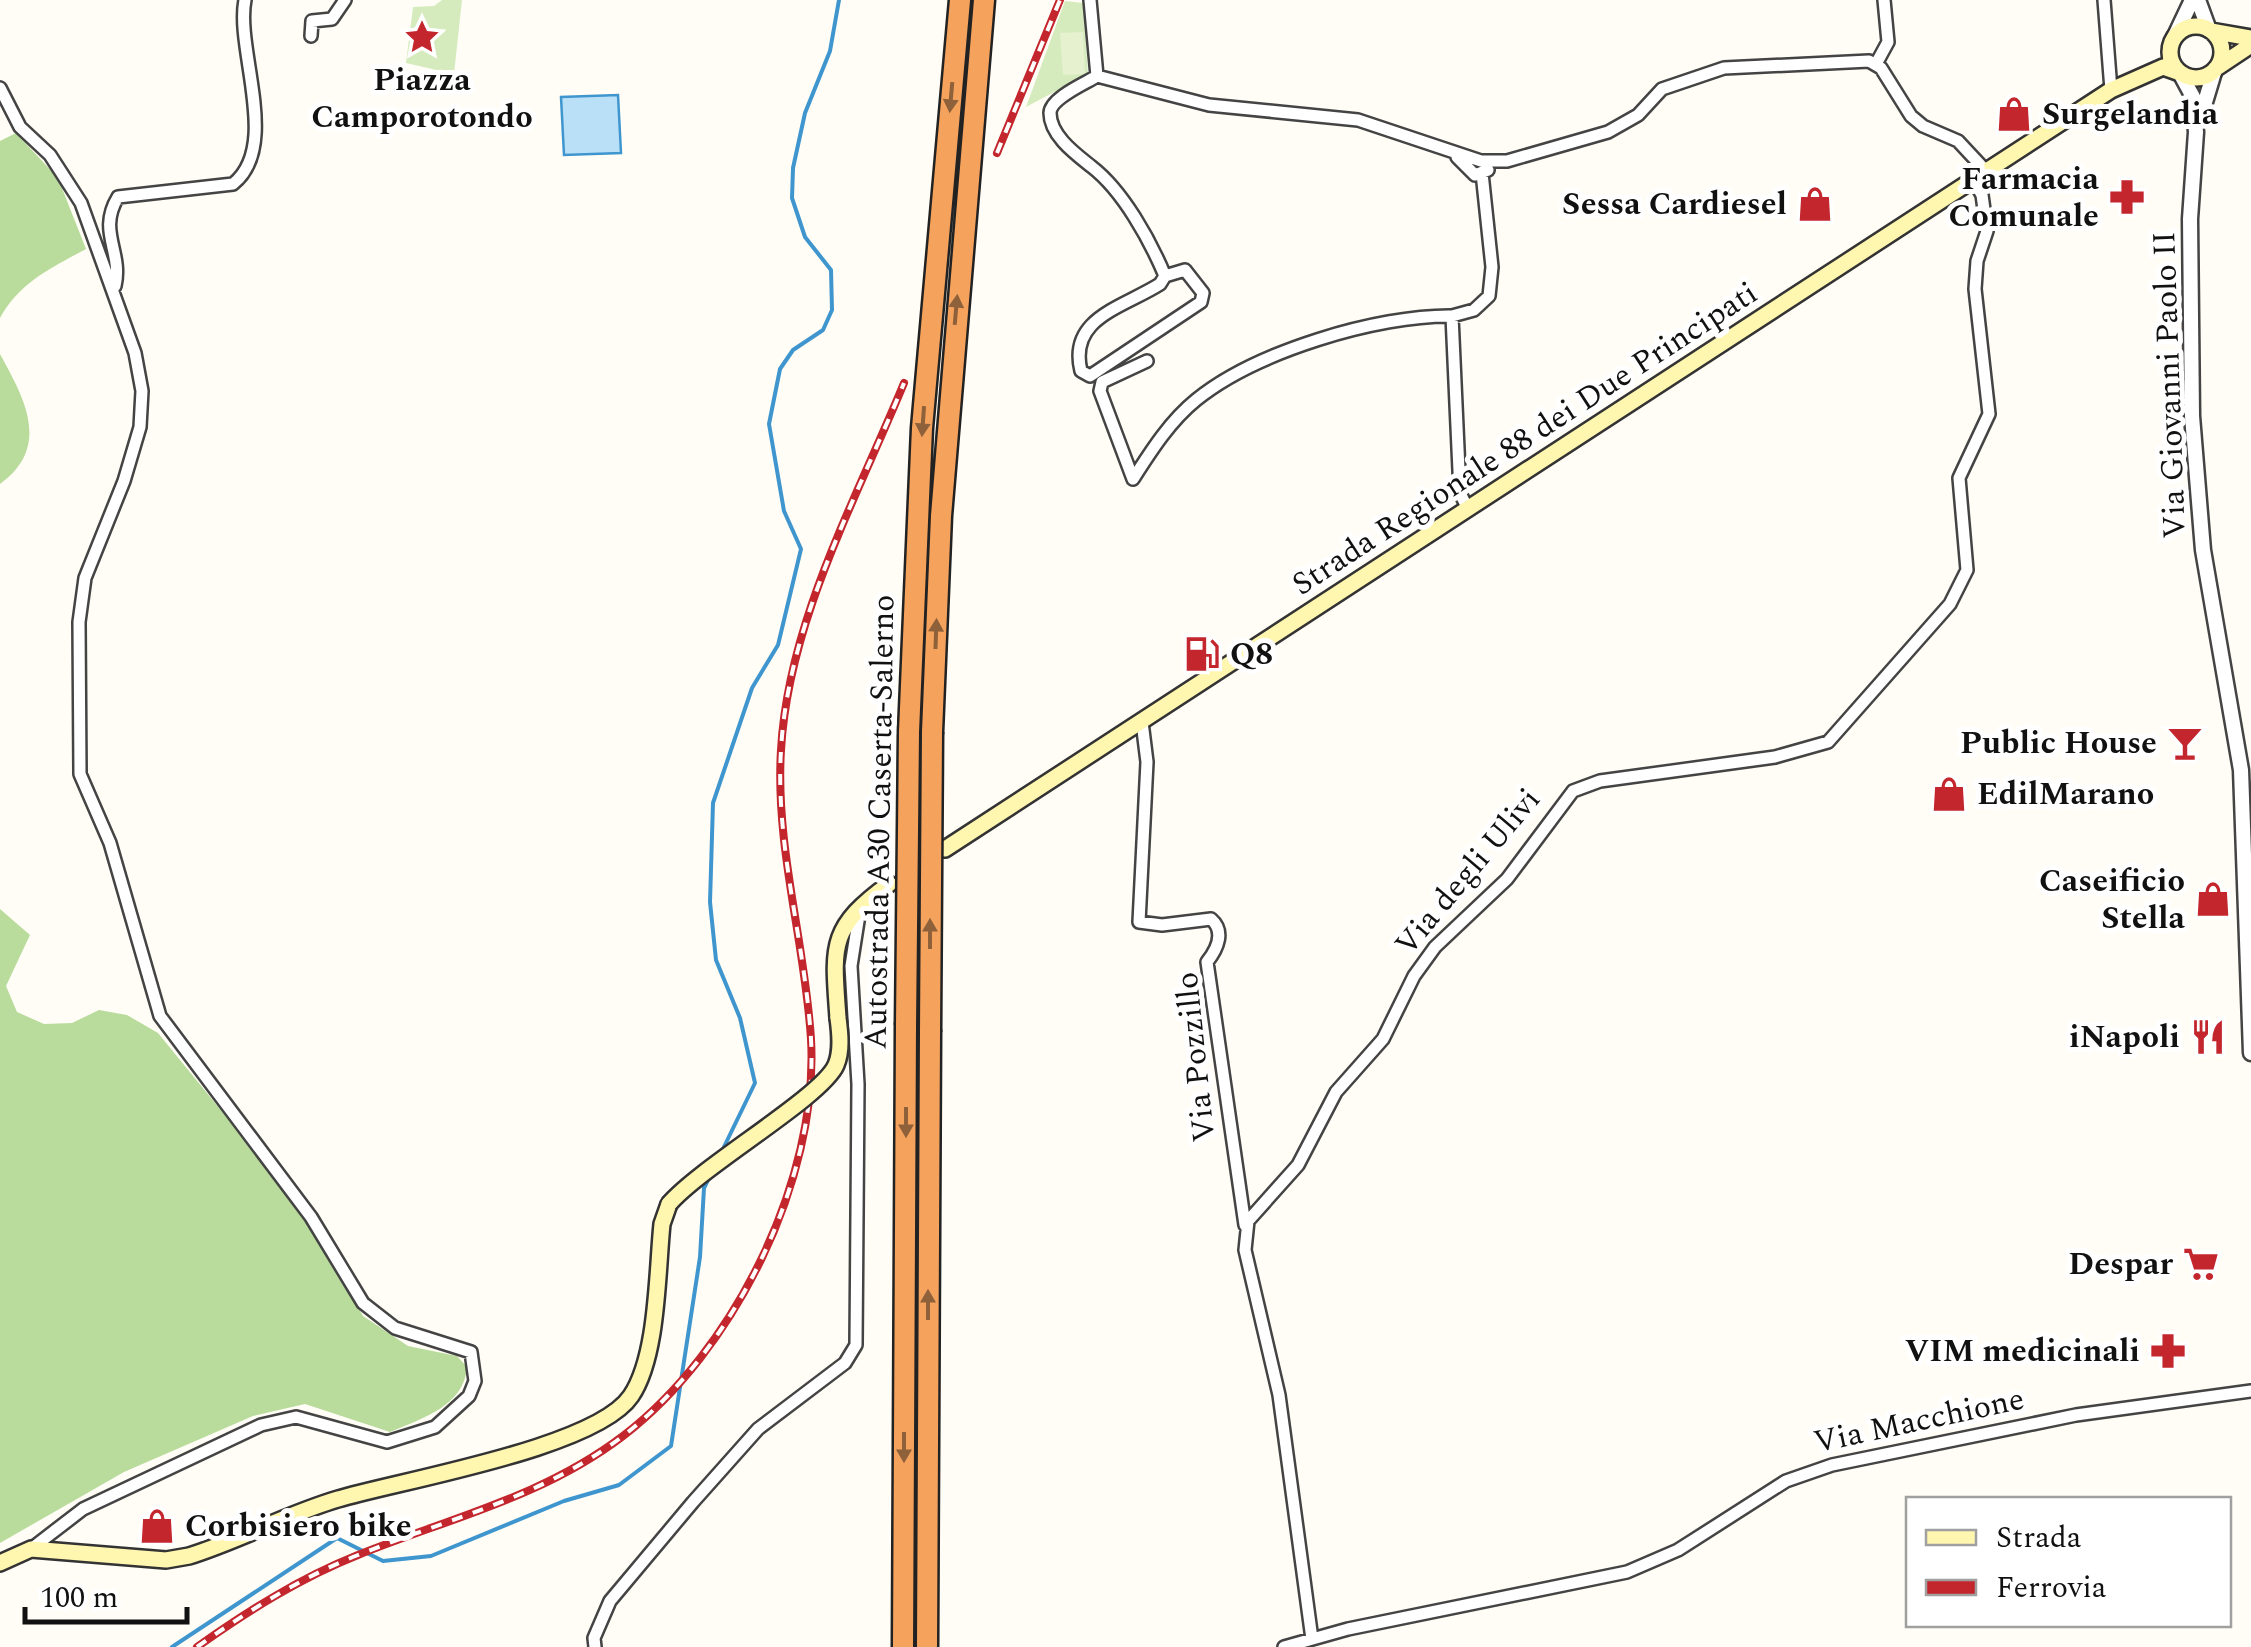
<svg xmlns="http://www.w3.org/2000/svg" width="2251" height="1647" font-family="Spectral,serif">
  <rect width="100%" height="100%" fill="#fffdf5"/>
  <!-- green -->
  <path fill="#d5ebbd" d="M442,0h20l-8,74 -48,-11 7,-56 21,-1z
    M1065,1l18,2 5,71 -62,33z"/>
  <!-- forest -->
  <path fill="#b9dc9c" d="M16,133l42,45 28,71c-35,19 -66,33 -86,69v-177z
    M0,354c24,44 52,92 0,130z
    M0,909l30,26 -24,51 11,26 27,12 28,-1 27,-13 28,5 31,18 101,124 73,102 31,57 45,30 49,10 10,11c-3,39 -44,51 -77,65l-85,-28 -52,12 -129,56 -124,71z"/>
  <!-- pitch -->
  <path fill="#e6f2cf" d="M1083,32l2,42 -22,1 -3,-42z"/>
  <!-- water -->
  <path fill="#b9e0f7" stroke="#3f96cf" stroke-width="2.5" d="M618,95l3,58 -57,2 -3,-58z"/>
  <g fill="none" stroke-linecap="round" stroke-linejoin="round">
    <!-- stream -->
    <path stroke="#3f96cf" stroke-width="4" d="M722,1151l33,-68 -15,-65 -24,-58 -6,-58 3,-99 39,-115 26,-43 23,-96 -17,-38 -15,-87 11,-55 13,-19 30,-20 9,-20 -1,-40 -26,-33 -13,-39 1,-30 12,-55 25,-62 9,-51
      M172,1647l165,-109 46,23 48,-5 133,-55 55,-16 52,-39 29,-189 4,-69 5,-10"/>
    <defs>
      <path id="minor" d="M1090,0l7,76
        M2104,0l7,90
        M311,36l1,-15 20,-2 13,-19
        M1876,64l12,-22 -4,-42
        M0,88l20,39 30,28 31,48 54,150 7,38 -2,36 -16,54 -39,97 -6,44 1,152 30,69 50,173 151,201 52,86 32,25 76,24 4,29 -6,15 -34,31 -48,15 -91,-25 -35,8 -178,84 -52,40
        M1457,157l18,18 13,-5
        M1165,276l20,-6 18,23 -2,9 -111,74 -9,-5c-13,-53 41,-63 79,-87l5,-8c-15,-36 -42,-85 -73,-109 -15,-12 -42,-31 -42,-54 0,-15 36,-30 47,-37l112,29 149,15 123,41h26l101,-29 30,-17 24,-26 62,-21 145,-7 12,7 30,48 12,10 35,15 28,30
        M115,286c8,-35 -18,-54 3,-89l115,-13c48,-38 2,-135 12,-184
        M1133,479c18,-28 37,-58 63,-79 59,-48 181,-85 256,-84
        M1133,479l-33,-88 2,-9 45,-21
        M1468,509l-8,-16 -8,-177 22,-6 15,-14 3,-29 -10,-94
        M1142,722l5,40 -8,160 23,3 49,-6c14,12 7,29 -4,43l38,263
        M1312,1639l-33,-244 -34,-145 3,-29 50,-56 38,-73 47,-53 31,-63 21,-29 72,-68 66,-88 27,-10 175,-24 53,-15 122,-138 17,-34 -8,-92 30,-64 -14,-125 2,-28 10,-30 -5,-36 -9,-16
        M595,1647l-1,-9 16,-37 83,-99 65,-73 87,-66 11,-18 2,-261 -7,-118 8,-51
        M1284,1647l64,-18 279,-57 51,-22 108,-69 46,-16 244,-50 175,-24"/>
      <path id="tertiary" d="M2198,0l11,30
        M2173,40l19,-40
        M2180,73l13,24 3,35 -6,87 2,197 11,134 38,220 10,283
        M2199,122l16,-53"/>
      <path id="secondary" d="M2170 52a26 26 0 1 1 52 0a26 26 0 1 1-52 0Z
        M2211,31l40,7
        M2218,67l33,-22
        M945,849l1166,-759 52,-23 17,6
        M838,1018c-5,-71 -10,-90 51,-134
        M0,1563l31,-14 135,11 23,-4c51,-16 98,-42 149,-57 64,-19 258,-51 293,-103 27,-40 26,-124 31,-172l7,-20"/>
      <path id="motorway" d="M909,732l13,-304 38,-428
        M932,732l9,-216 43,-516
        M903,1647l3,-622
        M927,1647l3,-615"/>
    </defs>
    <!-- minor casing -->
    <use href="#minor" stroke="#444" stroke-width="16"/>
    <!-- tertiary casing -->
    <use href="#tertiary" stroke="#444" stroke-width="19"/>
    <!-- secondary casing -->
    <use href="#secondary" stroke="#333" stroke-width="20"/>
    <!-- motorway casing -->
    <use href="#motorway" stroke="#222" stroke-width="25"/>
    <!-- minor -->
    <use href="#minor" stroke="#fff" stroke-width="11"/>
    <!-- tertiary -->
    <use href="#tertiary" stroke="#fff" stroke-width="14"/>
    <!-- secondary -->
    <use href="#secondary" stroke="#fff6b0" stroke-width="15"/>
    <!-- motorway -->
    <use href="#motorway" stroke="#f5a25d" stroke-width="20"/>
    <defs>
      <path id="rail" d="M997,153l63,-153
        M197,1647c51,-36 103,-69 161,-92 92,-37 185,-58 265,-119 111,-85 196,-256 188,-397 -6,-97 -36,-192 -30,-289 7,-128 75,-250 123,-367"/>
    </defs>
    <!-- rail casing -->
    <use href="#rail" stroke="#c4262e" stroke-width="8"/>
    <!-- rail -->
    <use href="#rail" stroke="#fff" stroke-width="4" stroke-dasharray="11" stroke-linecap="butt"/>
    <defs>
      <path id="secondary-bridge" d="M669,1204c34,-39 153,-107 167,-139 6,-14 4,-32 2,-47"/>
      <path id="motorway-bridge" d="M906,1025l3,-293
        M930,1032l2,-300"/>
    </defs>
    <!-- secondary-bridge casing -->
    <use href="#secondary-bridge" stroke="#333" stroke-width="20" stroke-linecap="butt"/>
    <!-- motorway-bridge casing -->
    <use href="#motorway-bridge" stroke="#222" stroke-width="25" stroke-linecap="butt"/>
    <!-- secondary-bridge -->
    <use href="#secondary-bridge" stroke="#fff6b0" stroke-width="15"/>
    <!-- motorway-bridge -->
    <use href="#motorway-bridge" stroke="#f5a25d" stroke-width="20"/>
  </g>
  <!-- one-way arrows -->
  <defs><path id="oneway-solid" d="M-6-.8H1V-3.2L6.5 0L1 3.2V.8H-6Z" transform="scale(2.5)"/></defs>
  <g fill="#8e613b">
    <use href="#oneway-solid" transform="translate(951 97) rotate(95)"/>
    <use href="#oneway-solid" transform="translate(956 310) rotate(-85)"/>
    <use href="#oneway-solid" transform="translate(923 421) rotate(94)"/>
    <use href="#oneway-solid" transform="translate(936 634) rotate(-88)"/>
    <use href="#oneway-solid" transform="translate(930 934) rotate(-90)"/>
    <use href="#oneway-solid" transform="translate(906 1122) rotate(90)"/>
    <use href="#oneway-solid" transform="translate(928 1305) rotate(-90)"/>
    <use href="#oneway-solid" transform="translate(904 1447) rotate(90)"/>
  </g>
  <!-- icons -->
  <defs>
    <symbol id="sight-bare" viewBox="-9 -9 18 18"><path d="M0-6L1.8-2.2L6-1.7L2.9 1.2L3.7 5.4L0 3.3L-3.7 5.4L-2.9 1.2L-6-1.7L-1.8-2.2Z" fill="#c4262e" stroke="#fff" stroke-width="2.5" paint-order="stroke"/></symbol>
    <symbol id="shop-bare" viewBox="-9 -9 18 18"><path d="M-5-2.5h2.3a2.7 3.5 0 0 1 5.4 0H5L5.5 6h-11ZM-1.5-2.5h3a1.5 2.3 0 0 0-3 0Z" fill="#c4262e" stroke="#fff" stroke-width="2.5" paint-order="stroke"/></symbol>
    <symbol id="pharmacy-bare" viewBox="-9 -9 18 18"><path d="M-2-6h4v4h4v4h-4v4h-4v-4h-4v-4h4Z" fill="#c4262e" stroke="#fff" stroke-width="2.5" paint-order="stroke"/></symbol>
    <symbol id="fuel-bare" viewBox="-9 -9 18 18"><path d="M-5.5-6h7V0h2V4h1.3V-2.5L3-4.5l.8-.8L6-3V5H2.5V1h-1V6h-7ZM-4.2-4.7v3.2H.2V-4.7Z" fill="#c4262e" stroke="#fff" stroke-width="2.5" paint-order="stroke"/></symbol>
    <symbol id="bar-bare" viewBox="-9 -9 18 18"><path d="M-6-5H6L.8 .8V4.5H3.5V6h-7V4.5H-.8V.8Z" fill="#c4262e" stroke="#fff" stroke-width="2.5" paint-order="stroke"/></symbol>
    <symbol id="restaurant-bare" viewBox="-9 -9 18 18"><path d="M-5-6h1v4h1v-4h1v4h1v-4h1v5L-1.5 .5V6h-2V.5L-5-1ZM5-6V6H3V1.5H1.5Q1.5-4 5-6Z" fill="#c4262e" stroke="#fff" stroke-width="2.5" paint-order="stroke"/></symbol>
    <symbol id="supermarket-bare" viewBox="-9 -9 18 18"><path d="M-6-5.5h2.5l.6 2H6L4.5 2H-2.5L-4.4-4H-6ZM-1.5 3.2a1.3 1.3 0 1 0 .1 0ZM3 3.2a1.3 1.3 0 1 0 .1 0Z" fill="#c4262e" stroke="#fff" stroke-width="2.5" paint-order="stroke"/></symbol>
  </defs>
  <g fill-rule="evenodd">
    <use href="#sight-bare" x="397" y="12" width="50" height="50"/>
    <use href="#shop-bare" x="1989" y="89" width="50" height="50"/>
    <use href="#pharmacy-bare" x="2102" y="172" width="50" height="50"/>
    <use href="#shop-bare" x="1790" y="179" width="50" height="50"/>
    <use href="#fuel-bare" x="1177" y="629" width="50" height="50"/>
    <use href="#bar-bare" x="2160" y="718" width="50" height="50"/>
    <use href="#shop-bare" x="1924" y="769" width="50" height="50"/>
    <use href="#shop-bare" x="2188" y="874" width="50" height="50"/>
    <use href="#restaurant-bare" x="2183" y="1012" width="50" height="50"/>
    <use href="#supermarket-bare" x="2176" y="1239" width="50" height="50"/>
    <use href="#pharmacy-bare" x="2143" y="1326" width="50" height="50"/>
    <use href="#shop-bare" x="132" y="1501" width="50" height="50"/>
  </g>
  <g text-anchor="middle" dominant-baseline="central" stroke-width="10" stroke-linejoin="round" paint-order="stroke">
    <!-- poi labels -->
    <g font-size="32" font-weight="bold" fill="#111" stroke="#fff" text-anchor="end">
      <text x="422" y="80" text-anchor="middle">Piazza<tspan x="422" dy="37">Camporotondo</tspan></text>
      <text x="2042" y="114" text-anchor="start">Surgelandia</text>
      <text x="2099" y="179">Farmacia<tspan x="2099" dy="37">Comunale</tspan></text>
      <text x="1787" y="204">Sessa Cardiesel</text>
      <text x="1230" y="654" text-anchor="start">Q8</text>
      <text x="2157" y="743">Public House</text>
      <text x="1977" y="794" text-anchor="start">EdilMarano</text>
      <text x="2185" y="881">Caseificio<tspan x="2185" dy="37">Stella</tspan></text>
      <text x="2180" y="1037">iNapoli</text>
      <text x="2173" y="1264">Despar</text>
      <text x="2140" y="1351">VIM medicinali</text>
      <text x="185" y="1526" text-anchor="start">Corbisiero bike</text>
    </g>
    <!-- street labels -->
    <g font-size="32" fill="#111" stroke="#fff">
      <text transform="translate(2170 385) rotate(-92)">Via Giovanni Paolo II</text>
      <text transform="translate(1525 439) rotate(-33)">Strada Regionale 88 dei Due Principati</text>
      <text transform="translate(880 822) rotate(-89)">Autostrada A30 Caserta-Salerno</text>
      <text transform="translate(1468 872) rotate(-50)">Via degli Ulivi</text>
      <text transform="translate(1196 1057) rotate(-96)">Via Pozzillo</text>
      <text transform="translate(1919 1421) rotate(-12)">Via Macchione</text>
    </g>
  </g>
  <!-- legend -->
  <rect x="1906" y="1497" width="325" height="130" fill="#ffffff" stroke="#a0a0a0" stroke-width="2.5"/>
  <rect x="1926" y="1530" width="50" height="15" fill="#fff6b0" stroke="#a0a0a0" stroke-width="2.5"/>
  <text x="1996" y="1547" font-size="30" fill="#111111">Strada</text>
  <rect x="1926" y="1580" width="50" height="15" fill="#c4262e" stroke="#a0a0a0" stroke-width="2.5"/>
  <text x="1996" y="1597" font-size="30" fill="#111111">Ferrovia</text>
  <!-- scale -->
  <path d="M25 1607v15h162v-15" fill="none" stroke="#111111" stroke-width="5"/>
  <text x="40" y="1607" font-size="30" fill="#111111" stroke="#ffffff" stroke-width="8" paint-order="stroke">100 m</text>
</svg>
